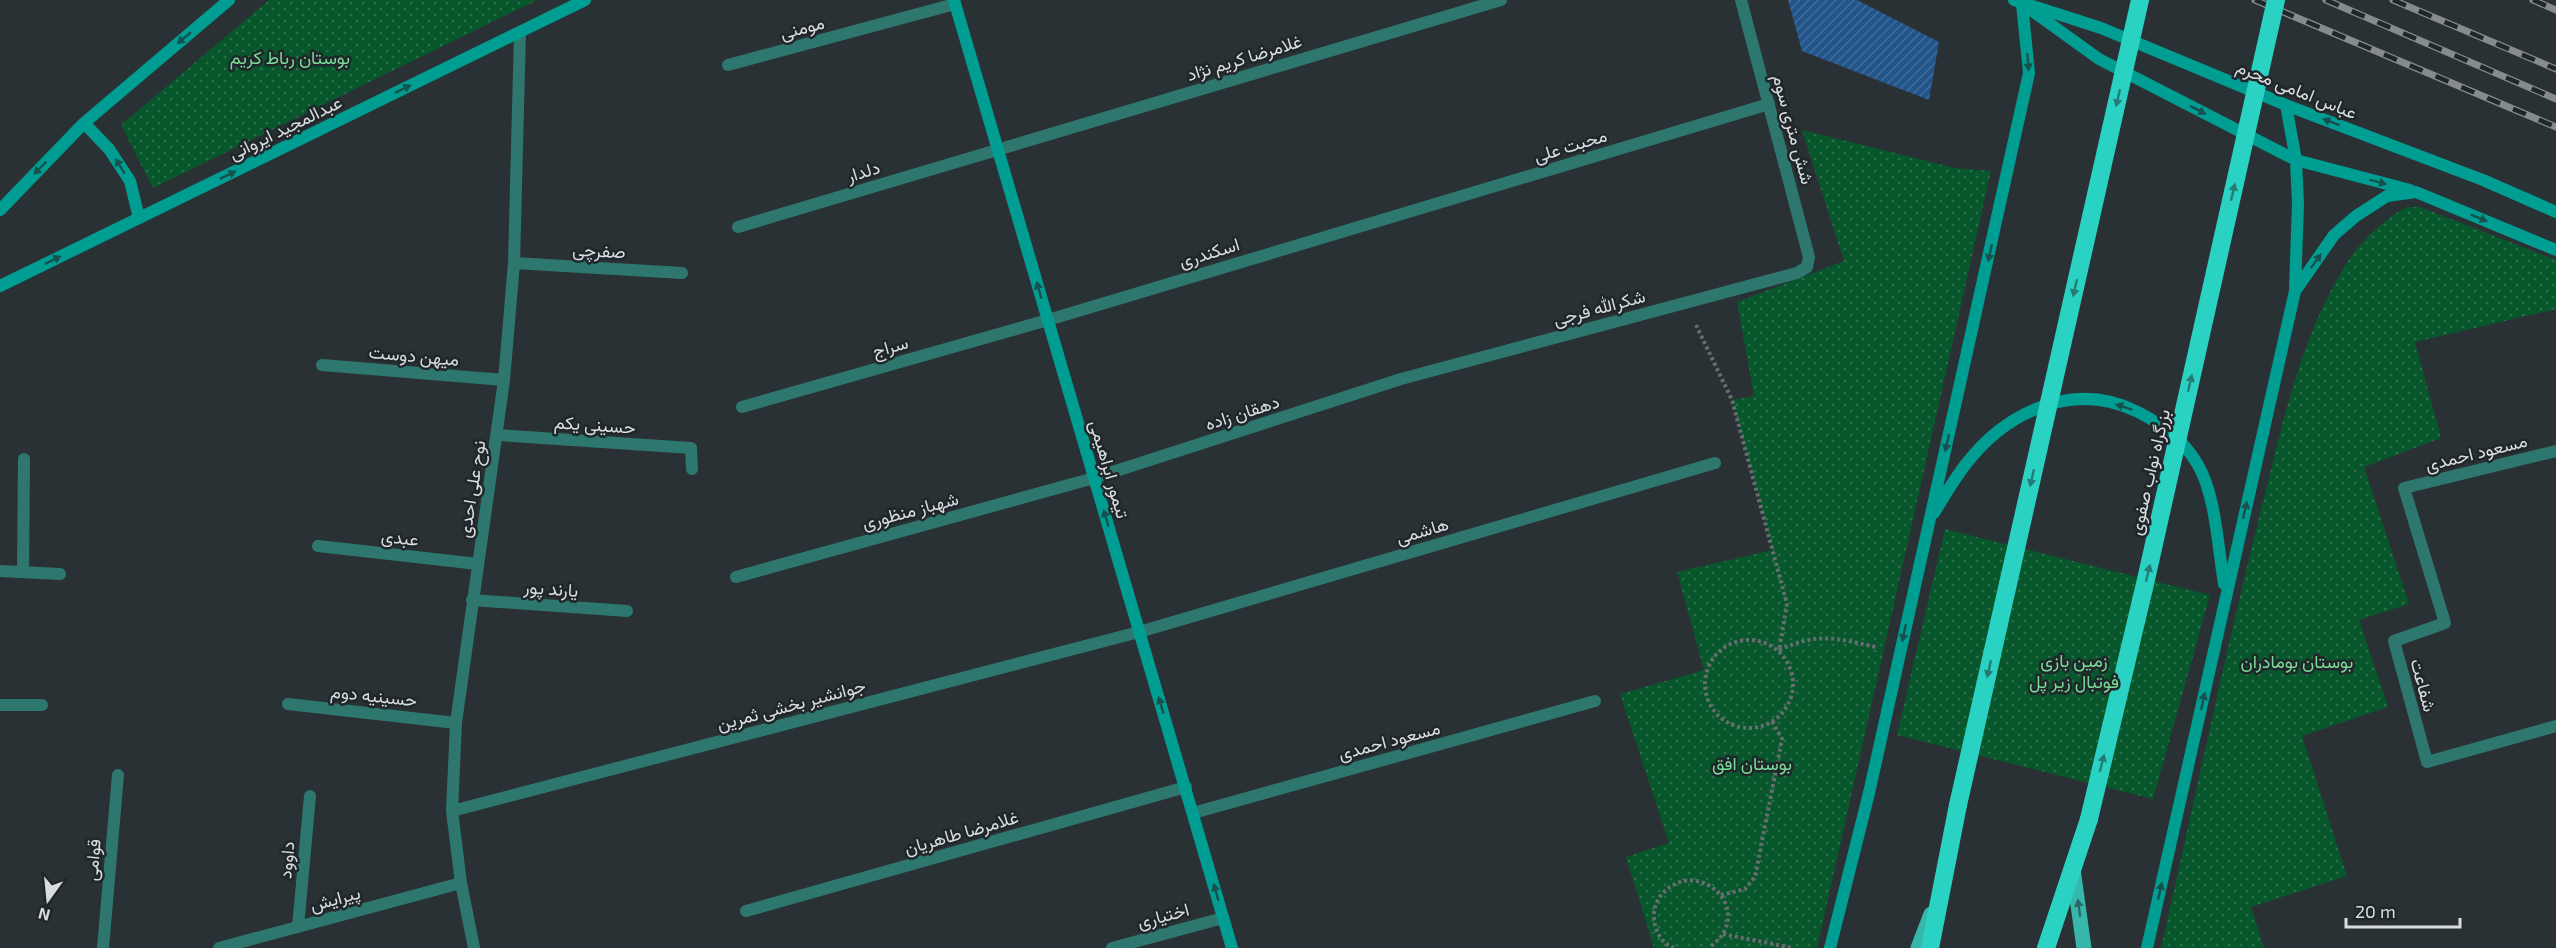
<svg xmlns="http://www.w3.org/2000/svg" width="2556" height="948" font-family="'Exo 2',Vazirmatn,sans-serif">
  <defs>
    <pattern id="park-dots" width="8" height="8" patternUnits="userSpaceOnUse" patternTransform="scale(1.5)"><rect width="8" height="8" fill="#08572c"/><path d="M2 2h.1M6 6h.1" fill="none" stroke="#2b6f4a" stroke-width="1.8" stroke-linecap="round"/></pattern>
    <pattern id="building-hatch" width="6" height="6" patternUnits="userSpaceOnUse" patternTransform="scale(1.5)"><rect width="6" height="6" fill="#22558a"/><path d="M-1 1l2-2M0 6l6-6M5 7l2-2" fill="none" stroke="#426d9a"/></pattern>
  </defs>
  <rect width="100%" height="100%" fill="#2a3134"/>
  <!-- park -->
  <path fill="url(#park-dots)" d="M269,0h268l-384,188 -32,-63z
    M1802,130l153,38 36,3 -174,777h-163l-28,-91 43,-14 -49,-149 84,-24 -27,-98 96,-22 -41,-150 22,-4 -17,-94 107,-41z
    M2407,207h13l136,53v49l-141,33 26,96 -77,29 45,137 -50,16 29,87 -86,29 45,140 -96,31 13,41h-103c33,-145 63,-290 99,-434 21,-83 38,-171 83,-245 17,-28 36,-46 64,-62z
    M1945,529l265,66 -57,204 -256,-64z"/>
  <!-- building -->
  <path fill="url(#building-hatch)" d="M1788,0h69l82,42 -10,58 -127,-49z"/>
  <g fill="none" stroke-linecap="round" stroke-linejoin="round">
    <!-- path -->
    <path stroke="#676d70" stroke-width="4" stroke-dasharray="3 3" stroke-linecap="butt" d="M1696,325l36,75 55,204 -8,47
      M1705 684a44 44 0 1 1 88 0a44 44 0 1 1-88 0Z
      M1779,650c40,-18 56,-12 97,-3
      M1721,895l24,-6 10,-12 27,-138 -10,-18
      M1723,934l70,14
      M1674,948c-12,-4 -19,-17 -20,-29 -1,-10 3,-21 11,-28 32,-30 80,10 57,44 -3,5 -9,9 -13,13"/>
    <!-- street -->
    <path stroke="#2e776f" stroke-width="12" d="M728,65l227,-61
      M738,227l763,-227
      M514,263l168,10
      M322,365l182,15
      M742,407l306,-87 721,-216
      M498,435l193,13 1,21
      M2556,451l-152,37 41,135 -51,18 33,121 129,-36
      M318,546l160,18
      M0,571l60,3
      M23,572l1,-113
      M736,577l358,-99 307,-99 396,-106 10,-6 2,-10 -68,-257
      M472,600l155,11
      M288,704l168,19
      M0,705h42
      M452,811l687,-179 576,-169
      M1193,813l402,-112
      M746,911l440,-124
      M298,927l12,-131
      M103,948l15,-173
      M219,948l242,-65
      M474,948l-13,-65 -9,-72 4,-88 48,-343 10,-117 6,-231
      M1112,948l111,-30"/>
    <!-- secondary -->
    <path stroke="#009e92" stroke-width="12" d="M954,0l278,948
      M2014,0l87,28 185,77 197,75 73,32
      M2031,10l68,49 197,101 114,30
      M2286,105l10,55 2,44 -3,85
      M84,123l25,26 21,32 9,37
      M0,210l84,-87 145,-123
      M0,286l585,-286
      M1934,513c10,-16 20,-34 32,-49 41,-53 108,-84 172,-52 25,13 45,27 60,53 18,31 20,84 26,119
      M1830,948l39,-155 160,-720 -7,-69
      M2147,948l148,-657 39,-56 22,-19 31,-20 29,-4 140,58"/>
    <!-- primary -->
    <path stroke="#37b7ab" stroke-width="15" d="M2073,869l11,79
      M1918,948l13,-34"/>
    <!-- highway -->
    <path stroke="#2ad2c3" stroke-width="18" d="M1930,948l28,-143
      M2046,948l43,-129"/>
    <defs>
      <path id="rail" d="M2255,0l301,127
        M2326,0l230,99
        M2393,0l163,69
        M2533,0l23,10"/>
    </defs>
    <!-- rail casing -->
    <use href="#rail" stroke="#868c8e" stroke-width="7"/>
    <!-- rail -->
    <use href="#rail" stroke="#20272a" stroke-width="4.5" stroke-dasharray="14" stroke-linecap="butt"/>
    <!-- highway-bridge -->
    <path stroke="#2ad2c3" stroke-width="18" d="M1958,805l182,-805
      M2089,819l56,-235 131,-584"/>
  </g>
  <!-- one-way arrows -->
  <defs><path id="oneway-solid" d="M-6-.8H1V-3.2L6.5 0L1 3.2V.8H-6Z" transform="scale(1.5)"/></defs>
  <g fill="#15514e">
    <use href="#oneway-solid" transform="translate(184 38) rotate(140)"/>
    <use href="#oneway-solid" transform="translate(2028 62) rotate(85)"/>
    <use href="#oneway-solid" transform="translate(403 89) rotate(-26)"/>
    <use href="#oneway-solid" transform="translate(2198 110) rotate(27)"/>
    <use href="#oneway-solid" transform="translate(2331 122) rotate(-159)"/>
    <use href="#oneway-solid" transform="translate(120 166) rotate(-121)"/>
    <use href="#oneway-solid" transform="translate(40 168) rotate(134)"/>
    <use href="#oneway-solid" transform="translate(228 175) rotate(-26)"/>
    <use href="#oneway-solid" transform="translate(2378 182) rotate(15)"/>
    <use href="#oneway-solid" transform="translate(2479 218) rotate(22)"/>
    <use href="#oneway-solid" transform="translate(1990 253) rotate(102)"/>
    <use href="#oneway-solid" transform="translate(53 260) rotate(-26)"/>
    <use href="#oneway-solid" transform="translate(2316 261) rotate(-55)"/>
    <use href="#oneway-solid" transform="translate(1039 290) rotate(-106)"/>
    <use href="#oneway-solid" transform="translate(2124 407) rotate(-162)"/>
    <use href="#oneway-solid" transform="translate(1947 443) rotate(103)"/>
    <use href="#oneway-solid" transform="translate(2245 510) rotate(-77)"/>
    <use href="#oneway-solid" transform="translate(1106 518) rotate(-106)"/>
    <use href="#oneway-solid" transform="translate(1904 633) rotate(102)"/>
    <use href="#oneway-solid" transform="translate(2203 701) rotate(-78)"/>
    <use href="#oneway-solid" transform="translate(1161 705) rotate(-107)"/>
    <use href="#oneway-solid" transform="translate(2160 891) rotate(-77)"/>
    <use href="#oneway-solid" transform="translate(1216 892) rotate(-106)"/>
  </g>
  <g fill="#257c76">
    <use href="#oneway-solid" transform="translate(2118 98) rotate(103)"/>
    <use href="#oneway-solid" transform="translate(2233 192) rotate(-77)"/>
    <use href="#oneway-solid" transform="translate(2075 288) rotate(103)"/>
    <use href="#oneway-solid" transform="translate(2190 383) rotate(-77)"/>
    <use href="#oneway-solid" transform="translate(2032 478) rotate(103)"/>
    <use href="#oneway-solid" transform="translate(2148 573) rotate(-77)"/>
    <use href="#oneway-solid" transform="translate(1989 669) rotate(103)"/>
    <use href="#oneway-solid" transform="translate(2102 763) rotate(-76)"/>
  </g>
  <use fill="#2a6864" href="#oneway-solid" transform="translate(2079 908) rotate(-98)"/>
  <g text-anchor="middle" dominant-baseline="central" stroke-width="5" stroke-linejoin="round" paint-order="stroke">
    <!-- street labels -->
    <g font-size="18" fill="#d9dddf" stroke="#20272a">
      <text transform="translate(802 27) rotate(-15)">مومنی</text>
      <text transform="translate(1244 57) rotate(-17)">غلامرضا کریم نژاد</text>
      <text transform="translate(2297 89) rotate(22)">عباس امامی محرم</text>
      <text transform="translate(285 127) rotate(-26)">عبدالمجید ایروانی</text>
      <text transform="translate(1794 129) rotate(75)">شش متری سوم</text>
      <text transform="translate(1570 145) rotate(-17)">محبت علی</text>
      <text transform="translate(863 171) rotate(-17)">دلدار</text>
      <text transform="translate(599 250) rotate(3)">صفرچی</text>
      <text transform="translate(1209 252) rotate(-17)">اسکندری</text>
      <text transform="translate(1599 307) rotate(-15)">شکرالله فرجی</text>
      <text transform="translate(890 346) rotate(-16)">سراج</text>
      <text transform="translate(414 355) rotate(5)">میهن دوست</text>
      <text transform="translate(1242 412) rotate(-18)">دهقان زاده</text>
      <text transform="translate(595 424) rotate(4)">حسینی یکم</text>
      <text transform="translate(2476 452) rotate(-14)">مسعود احمدی</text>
      <text transform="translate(1110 469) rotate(74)">تیمور ابراهیمی</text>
      <text transform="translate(2149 472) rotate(-77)">بزرگراه نواب صفوی</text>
      <text transform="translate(471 489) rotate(-81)">نوح علی احدی</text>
      <text transform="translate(910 510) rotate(-15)">شهباز منظوری</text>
      <text transform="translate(1422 530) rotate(-16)">هاشمی</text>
      <text transform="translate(400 537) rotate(6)">عبدی</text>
      <text transform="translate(551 588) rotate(4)">یارند پور</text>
      <text transform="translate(2424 685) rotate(75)">شفاعت</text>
      <text transform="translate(374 695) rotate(6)">حسینیه دوم</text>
      <text transform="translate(791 704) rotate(-15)">جوانشیر بخشی ثمرین</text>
      <text transform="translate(1389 740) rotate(-15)">مسعود احمدی</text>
      <text transform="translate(961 832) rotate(-16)">غلامرضا طاهریان</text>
      <text transform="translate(92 860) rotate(-85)">قوامی</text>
      <text transform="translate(286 860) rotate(-85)">داوود</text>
      <text transform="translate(335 898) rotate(-15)">پیرایش</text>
      <text transform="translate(1163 915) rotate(-15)">اختیاری</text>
    </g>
    <!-- park labels -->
    <g font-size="18" fill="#7adb98" stroke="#20272a">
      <text x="290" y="57">بوستان رباط کریم</text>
      <text x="2074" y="660">زمین بازی<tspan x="2074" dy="21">فوتبال زیر پل</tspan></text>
      <text x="2297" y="661">بوستان بومادران</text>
      <text x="1752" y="763">بوستان افق</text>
    </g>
  </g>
  <!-- north arrow -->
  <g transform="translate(48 900) rotate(195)" stroke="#20272a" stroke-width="4.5" paint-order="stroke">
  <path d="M0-4.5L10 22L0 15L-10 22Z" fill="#d9dddf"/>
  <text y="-9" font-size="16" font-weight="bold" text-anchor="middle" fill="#d9dddf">N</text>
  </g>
  <!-- scale -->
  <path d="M2346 918v9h114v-9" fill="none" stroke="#d9dddf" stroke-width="3"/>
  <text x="2355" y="918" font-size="18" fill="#d9dddf" stroke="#20272a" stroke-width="4.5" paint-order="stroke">20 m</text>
</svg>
